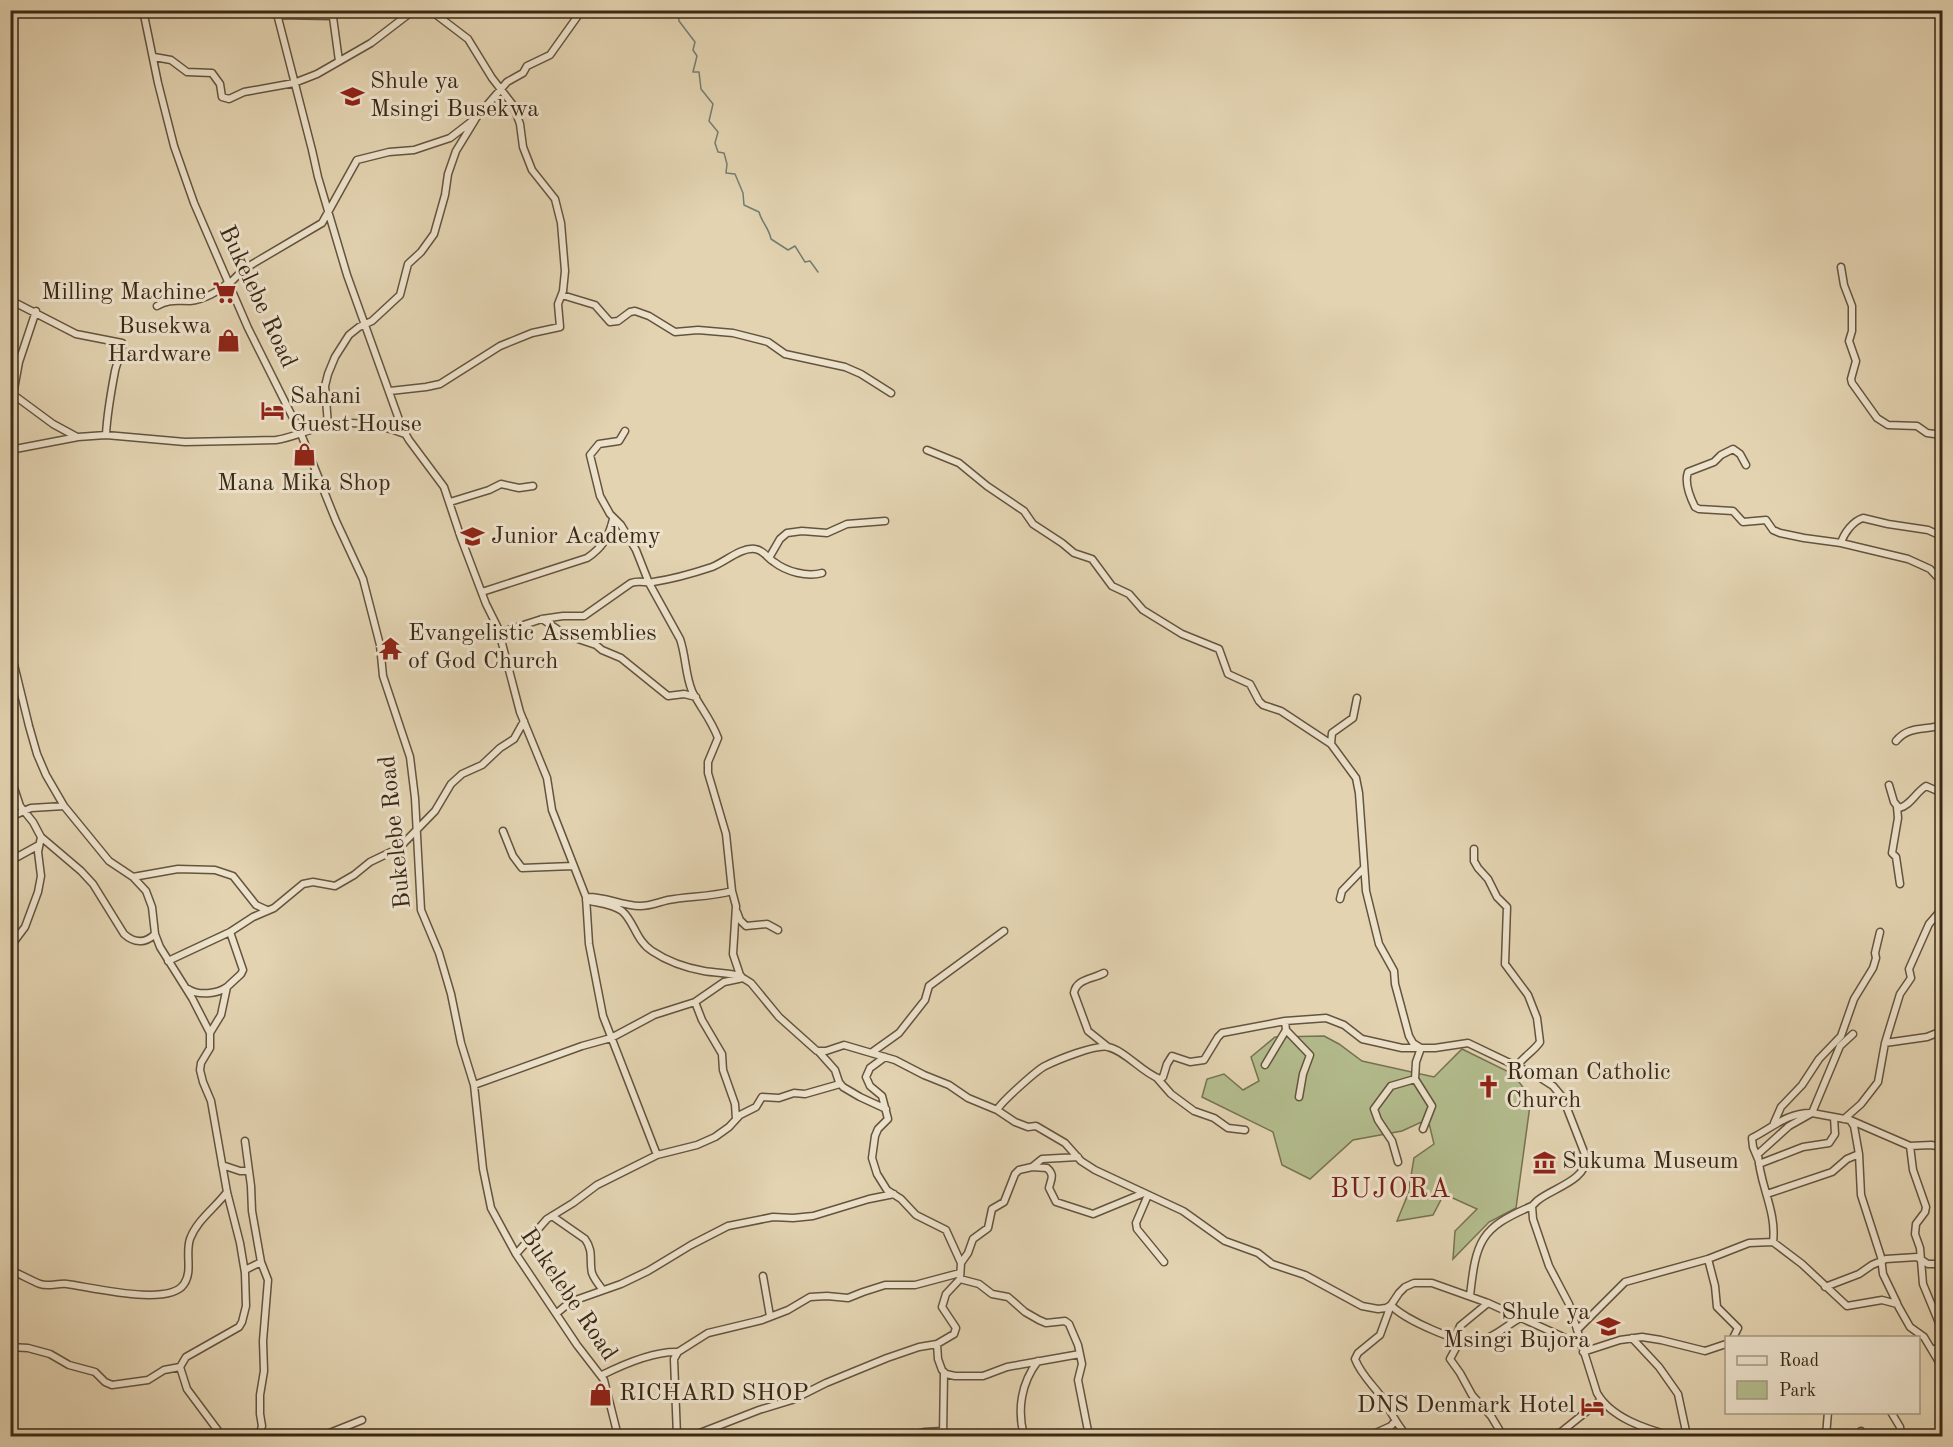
<svg xmlns="http://www.w3.org/2000/svg" width="1953" height="1447" font-family="'Old Standard TT',serif">
  <rect width="100%" height="100%" fill="#e3d3b1"/>
  <filter id="stains"><feTurbulence type="fractalNoise" baseFrequency=".00333" numOctaves="4"/><feColorMatrix values="0 0 0 0 .2 0 0 0 0 .09 0 0 0 0 .02 0 0 0 .5 -.17"/></filter>
  <radialGradient id="worn" r=".72"><stop offset=".6" stop-color="#630" stop-opacity="0"/><stop offset="1" stop-color="#630" stop-opacity=".3"/></radialGradient>
  <!-- green -->
  <path fill="#b3bc8d" stroke="#767252" stroke-width="1.5" d="M1324,1036l15,8 23,17 72,16 28,-28 51,25 18,24 -15,110 -27,14 -36,37 2,-28 22,-22 -33,-15 -11,21 -36,6 11,-27 6,-36 20,-14 -6,-25 -26,12 -49,9 -43,39 -28,-14 -9,-33 -71,-35 5,-18 17,-5 19,16 16,-9 -8,-24 24,-20z"/>
  <g fill="none" stroke-linecap="round" stroke-linejoin="round">
    <!-- stream -->
    <path stroke="#717e74" stroke-width="1.5" d="M678,10l1,11 16,21 -2,8 4,6 -4,16h6l2,17 12,15 -4,17 9,11 -3,11 3,9 6,1 3,11 -1,9 9,1 8,19 1,12 15,7c3,11 10,16 12,27l17,11 7,-4 10,16 5,-1 8,11"/>
    <defs>
      <path id="minor" d="M143,10l15,73 16,63 20,57 54,125 53,106 35,87 27,58 17,66 3,31 27,81 5,41 6,112 18,43 12,41 10,49 13,42 9,84 8,39 25,46 61,91 27,35 14,56
        M276,10l36,140 6,27 29,98 55,153 7,12 35,47 17,51 25,66 12,24 22,84 27,66 5,32 34,87 3,47 14,72 54,139
        M332,10l7,51
        M278,15l55,1
        M154,57l17,3 16,12 25,1 8,11 2,13 7,2 15,-7 50,-9 23,-9 54,-31 43,-33
        M1841,267l3,18 8,21v25l-3,10 7,20 -5,18 1,4 25,35 11,7 29,1 10,7 15,2
        M229,284l15,-15 78,-46 35,-63 32,-8 25,-2 36,-12 26,-20 31,-36 16,-9 4,-7 23,-11 32,-45
        M562,295l33,10 15,17 8,-1 12,-9 5,-1 14,5 26,16 23,-2 35,3 35,9 17,12 60,13 16,7 30,19
        M10,300l66,34 46,9c1,10 -5,18 -7,28 -4,21 -8,43 -9,64
        M157,306c11,-7 20,-5 33,-5 12,-1 31,-10 38,-19
        M390,391l36,-4 14,-3 60,-38 32,-13 28,-6 -2,-23 5,-13 2,-20 -4,-48 -6,-24 -23,-29 -9,-23 -3,-23 -7,-19 -21,-27 -24,-39 -38,-29
        M11,393l42,31 24,13
        M13,395l6,-33 17,-51
        M328,425l-3,-39 3,-12 7,-17 14,-22 10,-8 13,-6 28,-26 8,-31 13,-12 13,-18 11,-39 3,-21 8,-23 19,-31
        M625,431l-6,10 -20,3 -9,11 10,41 10,18 11,11 15,25 13,33 31,56c6,17 5,35 12,52 8,16 19,28 26,47l-10,24v11l18,61 6,57 4,15 -3,48 8,24
        M10,450l68,-13 28,-2 79,7 91,-2c14,-2 27,-8 41,-12 29,-9 60,-5 88,6
        M927,450l32,13 28,23 37,25 9,13 29,19 12,10 18,6 20,27 17,8 14,16 39,24 37,15 9,25 22,10 9,17 4,4 18,6 50,33 25,34 3,15 7,98 13,53 15,27 1,13 14,52 4,7 8,5 -5,14 -1,17 -24,7 -17,23 4,11 14,21 6,21
        M1746,465l-6,-11 -7,-5 -12,6 -7,7 -26,10c-4,11 2,25 7,35l4,2 34,2 10,11 23,-2 7,10 7,3 24,5 37,5 67,16 22,10 12,13
        M450,502l39,-12 12,-6 18,4 14,-2
        M1841,543c3,-10 12,-22 22,-25l25,6 40,6 11,5 3,6
        M769,558l11,-19 7,-6 15,-2 25,2 20,-9 38,-3
        M482,592l105,-34c15,-10 22,-21 26,-39
        M542,619l24,16 30,10 6,5 19,8 47,38 16,-2 12,3
        M499,633l43,-14 21,-3h21l47,-33c8,-3 14,0 22,-1 20,-3 41,-9 59,-15 13,-5 29,-20 43,-18 9,1 12,9 19,13 13,10 33,15 48,11
        M10,648l19,78 8,28 9,21 18,31 45,55 24,16 13,14 6,16 3,27 5,13 32,51 18,35v15l-9,15 -1,7 3,12 8,19 16,91 13,51 5,30 1,33 -4,16 -3,5 -53,30 -6,10 7,22 35,47
        M1896,741c13,-16 29,-10 46,-16
        M1331,744l1,-11 21,-15 4,-20
        M10,776l10,30 13,16 8,15 40,34 12,13 31,50c10,9 21,10 31,0
        M1889,785l5,17 5,6c11,-2 17,-16 27,-22l16,7
        M1897,807l1,11 -6,35 4,4 4,27
        M10,817l21,-9 33,-2
        M503,831l10,25 9,12 51,-2
        M1474,849v12l4,7 10,11 9,18 10,10 -2,57 23,31 9,23 3,24c-6,9 -16,14 -23,24
        M10,861l29,-16
        M133,877l45,-8 37,1 18,6 23,29 11,5
        M586,897c19,-1 35,9 54,9 10,0 19,-4 28,-6 22,-4 43,-3 64,-9
        M1340,899l2,-8 22,-23
        M586,900c11,3 27,4 36,11 12,10 14,30 30,40 15,10 35,17 52,20 12,2 24,2 37,5
        M737,912l3,8 6,6 21,-2 11,6
        M10,947l15,-20 13,-35 3,-16 -3,-24 3,-15
        M168,961l62,-29 23,-15 21,-9 29,-24 10,-2 22,4 19,-11 16,-13 29,-14 36,-37 16,-27 11,-10 20,-9 18,-17 14,-9 10,-18
        M1104,973c-11,6 -28,6 -30,20l14,38 20,16
        M188,989c11,7 29,5 39,-2
        M695,1002l7,18 20,34 1,16 12,34 1,15
        M1285,1021l1,9 24,25 -7,19 -4,23
        M210,1033l11,-18 6,-28 14,-13 2,-4 -13,-38
        M1885,1043l42,-6 15,-6
        M819,1052l16,18 4,12 4,5 17,10 26,12
        M871,1053l28,-20 26,-33 4,-14 75,-55
        M885,1057l-15,11 -4,9 4,9 12,10 6,23 -10,10 -3,7 -3,22 5,16 10,16 14,9 15,16 30,15 15,33
        M1265,1065l21,-35
        M1157,1078l14,16 23,17 20,7 14,10 17,2
        M1415,1079l17,27 -9,23
        M474,1085l108,-39 29,-8 43,-23 41,-13 29,-20 19,-4 8,5 28,34 38,34h9l18,-6 51,15 29,15 25,10 19,13 29,12 18,12 13,5 8,-1 29,17 16,18 14,9 88,41 42,30 33,12 14,11 33,11 57,31 16,3 8,-1 5,-3 8,-12 6,-6 9,-4h18l56,20 93,42
        M997,1110c4,-8 40,-40 48,-44 12,-6 51,-22 63,-19 18,4 33,25 52,32l3,-2 4,-13 5,-8 18,6 14,-2 14,-23 4,-4 63,-12 41,-3 18,7 18,14 40,9h33l33,-5 71,34 14,9 10,12 23,59c1,24 -34,31 -49,44l-5,5 1,13 16,47 20,38 28,89c14,25 49,36 75,43
        M1844,1119l17,-15 17,-22 7,-39 15,-49 11,-16 -2,-9 20,-45 13,-15
        M1850,1120l4,6 5,28 2,41 20,62 2,17 14,29
        M1774,1123l7,-16 21,-22 17,-26 22,-23 13,-37 19,-31 3,-10 -1,-5 5,-21
        M245,1141l6,45 1,25 9,51 7,18 -5,61 1,30 -4,24v19l2,12 -3,10
        M1910,1146l3,24 13,37 -1,5 -9,12 -1,10 5,14 3,36 19,46
        M1758,1159l-5,-12 -1,-9c20,-10 36,-26 60,-25l28,-67 13,-12
        M1759,1164l44,-17 26,-4 6,-9 -1,-17
        M222,1165l18,6h9
        M1032,1167l15,1c8,7 4,11 2,20l7,14 37,12 51,-21
        M1767,1194l65,-22 15,-13 12,-5
        M1148,1195l-12,28 1,6 27,33
        M552,1216l33,23c9,12 4,22 7,34 2,6 7,12 11,17
        M1773,1242c4,-31 -14,-58 -15,-88l31,-28 23,-13 38,7 60,26 21,-1 11,2
        M516,1254l31,-35 26,-16 24,-18 60,-30 40,-10 18,-8 14,-10 11,-12 16,-8 6,-10 17,1 15,-5 11,1 35,-10
        M1708,1259l7,27 2,21 21,21 -5,10
        M10,1270c10,4 20,10 30,14 8,3 18,-1 27,0 24,3 102,23 117,0 9,-13 1,-30 6,-45 7,-19 25,-31 37,-47
        M245,1270l16,-8
        M763,1276l7,40
        M960,1279l19,5 13,10 16,3 17,15 14,8 7,3 19,-2 4,3 9,21 4,19 -4,16 11,56
        M1825,1287l34,-13 13,-9 14,-6 31,-2 11,7h14
        M1470,1296c6,-55 10,-68 62,-90
        M1488,1303l-28,23 -2,5 -1,15 -7,13 10,14 12,22 19,21 12,20
        M557,1313l13,-11 51,-18 27,-13 43,-26 37,-19 45,-9 20,1 20,-2 56,-17 25,-5
        M1577,1330l48,-48 83,-23 41,-16 24,-1 29,22 45,42 35,-6 15,4 13,23 14,10 18,30
        M1632,1338l27,29 19,27 9,42
        M937,1344l1,15 4,11 4,4 9,2h28l24,-9 73,-13
        M10,1347l18,1 22,6 19,11 26,7 10,10 7,3 36,-5 16,-10 16,-3
        M1932,1350l10,-4
        M1583,1352l37,-12 22,-3 19,3 44,11 21,-7
        M602,1375c22,-11 51,-24 76,-23
        M1891,1412l9,15 1,9
        M322,1436l40,-16
        M677,1436l-3,-77 4,-7 30,-19 54,-13 26,-10 22,-13 17,-1 21,2 15,-6 22,-7h30l45,-12
        M692,1436l67,-26 33,-10 34,-17 61,-25 32,-11 18,-3 17,-10 2,-6 -14,-21 4,-13 14,-15 1,-16 7,-10 5,-14 15,-11 4,-19 12,-7 11,-28 4,-4 13,-3 10,-8 36,-2
        M908,1436l17,-4 18,-1
        M943,1436l1,-64
        M1024,1436c-7,-26 -3,-53 14,-75
        M1369,1436l22,-10 4,-5
        M1407,1436c-10,-11 -16,-24 -24,-37 -9,-13 -22,-24 -28,-40l3,-6 22,-18 11,-30c12,14 71,41 88,36 15,-3 28,-16 41,-23
        M1548,1436l13,-4 40,-32
        M1826,1436l2,-24
        M1860,1436l1,-5"/>
    </defs>
    <!-- minor casing -->
    <use href="#minor" stroke="#64543d" stroke-width="9"/>
    <!-- minor -->
    <use href="#minor" stroke="#ede2cc" stroke-width="6"/>
  </g>
  <!-- icons -->
  <defs>
    <symbol id="school-bare" viewBox="-9 -9 18 18"><path d="M0-5L7-2L0 1L-7-2ZM-4 1L0 2.5L4 1V4Q0 6-4 4Z" fill="#8f2418" stroke="#ede2cc" stroke-width="2.5" paint-order="stroke"/></symbol>
    <symbol id="supermarket-bare" viewBox="-9 -9 18 18"><path d="M-6-5.5h2.5l.6 2H6L4.5 2H-2.5L-4.4-4H-6ZM-1.5 3.2a1.3 1.3 0 1 0 .1 0ZM3 3.2a1.3 1.3 0 1 0 .1 0Z" fill="#8f2418" stroke="#ede2cc" stroke-width="2.5" paint-order="stroke"/></symbol>
    <symbol id="shop-bare" viewBox="-9 -9 18 18"><path d="M-5-2.5h2.3a2.7 3.5 0 0 1 5.4 0H5L5.5 6h-11ZM-1.5-2.5h3a1.5 2.3 0 0 0-3 0Z" fill="#8f2418" stroke="#ede2cc" stroke-width="2.5" paint-order="stroke"/></symbol>
    <symbol id="hotel-bare" viewBox="-9 -9 18 18"><path d="M-6-4.5h1.5V1H6V5H4.5V3h-9V5H-6ZM-4 0a1.8 1.8 0 1 1 3.6 0ZM.5 0V-2.5h3Q6-2.5 6 0Z" fill="#8f2418" stroke="#ede2cc" stroke-width="2.5" paint-order="stroke"/></symbol>
    <symbol id="temple-bare" viewBox="-9 -9 18 18"><path d="M0-6L5-2H3V0L6.5 2.5H4V6H1.5V3h-3V6H-4V2.5H-6.5L-3 0V-2H-5Z" fill="#8f2418" stroke="#ede2cc" stroke-width="2.5" paint-order="stroke"/></symbol>
    <symbol id="church-bare" viewBox="-9 -9 18 18"><path d="M-1.2-6h2.4v3.5h3.3v2.4h-3.3V6h-2.4V-.1h-3.3v-2.4h3.3Z" fill="#8f2418" stroke="#ede2cc" stroke-width="2.5" paint-order="stroke"/></symbol>
    <symbol id="museum-bare" viewBox="-9 -9 18 18"><path d="M0-6L6-3V-2H-6V-3ZM-5-1h2V3h-2ZM-1-1h2V3h-2ZM3-1h2V3H3ZM-6 4H6V6H-6Z" fill="#8f2418" stroke="#ede2cc" stroke-width="2.5" paint-order="stroke"/></symbol>
  </defs>
  <g fill-rule="evenodd">
    <use href="#school-bare" x="336" y="80" width="33" height="33"/>
    <use href="#supermarket-bare" x="208" y="276" width="33" height="33"/>
    <use href="#shop-bare" x="212" y="324" width="33" height="33"/>
    <use href="#hotel-bare" x="256" y="394" width="33" height="33"/>
    <use href="#shop-bare" x="288" y="438" width="33" height="33"/>
    <use href="#school-bare" x="456" y="520" width="33" height="33"/>
    <use href="#temple-bare" x="374" y="632" width="33" height="33"/>
    <use href="#church-bare" x="1472" y="1070" width="33" height="33"/>
    <use href="#museum-bare" x="1528" y="1146" width="33" height="33"/>
    <use href="#school-bare" x="1592" y="1310" width="33" height="33"/>
    <use href="#shop-bare" x="584" y="1378" width="33" height="33"/>
    <use href="#hotel-bare" x="1576" y="1390" width="33" height="33"/>
  </g>
  <g text-anchor="middle" dominant-baseline="central" stroke-width="6" stroke-linejoin="round" paint-order="stroke">
    <!-- poi labels -->
    <g font-size="24" fill="#3a2916" stroke="#ede2cc" text-anchor="start">
      <text x="370" y="82">Shule ya<tspan x="370" dy="28">Msingi Busekwa</tspan></text>
      <text x="206" y="293" text-anchor="end">Milling Machine</text>
      <text x="211" y="327" text-anchor="end">Busekwa<tspan x="211" dy="28">Hardware</tspan></text>
      <text x="290" y="397">Sahani<tspan x="290" dy="28">Guest House</tspan></text>
      <text x="304" y="484" text-anchor="middle">Mana Mika Shop</text>
      <text x="491" y="537">Junior Academy</text>
      <text x="408" y="634">Evangelistic Assemblies<tspan x="408" dy="28">of God Church</tspan></text>
      <text x="1506" y="1073">Roman Catholic<tspan x="1506" dy="28">Church</tspan></text>
      <text x="1562" y="1162">Sukuma Museum</text>
      <text x="1590" y="1313" text-anchor="end">Shule ya<tspan x="1590" dy="28">Msingi Bujora</tspan></text>
      <text x="619" y="1394">RICHARD SHOP</text>
      <text x="1575" y="1406" text-anchor="end">DNS Denmark Hotel</text>
    </g>
    <!-- street labels -->
    <g font-size="24" fill="#3a2916" stroke="#ede2cc">
      <text transform="translate(257 297) rotate(65)">Bukelebe Road</text>
      <text transform="translate(396 832) rotate(-96)">Bukelebe Road</text>
      <text transform="translate(568 1295) rotate(56)">Bukelebe Road</text>
    </g>
    <!-- quarter labels -->
    <g font-size="27" letter-spacing="1.5" fill="#7a1f14" stroke="#ede2cc">
      <text x="1391" y="1189">BUJORA</text>
    </g>
  </g>
  <!-- margin -->
  <rect width="1953" height="1447" fill="none" stroke="#e3d3b1" stroke-width="36"/>
  <rect x="12" y="12" width="1929" height="1423" fill="none" stroke="#3a2916" stroke-width="3"/>
  <rect x="18" y="18" width="1917" height="1411" fill="none" stroke="#3a2916" stroke-width="1.5"/>
  <!-- legend -->
  <rect x="1725" y="1336" width="195" height="78" fill="#ede2cc" stroke="#a59883" stroke-width="1.5"/>
  <rect x="1737" y="1356" width="30" height="9" fill="#ede2cc" stroke="#a59883" stroke-width="1.5"/>
  <text x="1779" y="1366" font-size="18" fill="#3a2916">Road</text>
  <rect x="1737" y="1381" width="30" height="18" fill="#b3bc8d" stroke="#a59883" stroke-width="1.5"/>
  <text x="1779" y="1396" font-size="18" fill="#3a2916">Park</text>
  <rect width="100%" height="100%" filter="url(#stains)"/>
  <rect width="100%" height="100%" fill="url(#worn)"/>
</svg>
